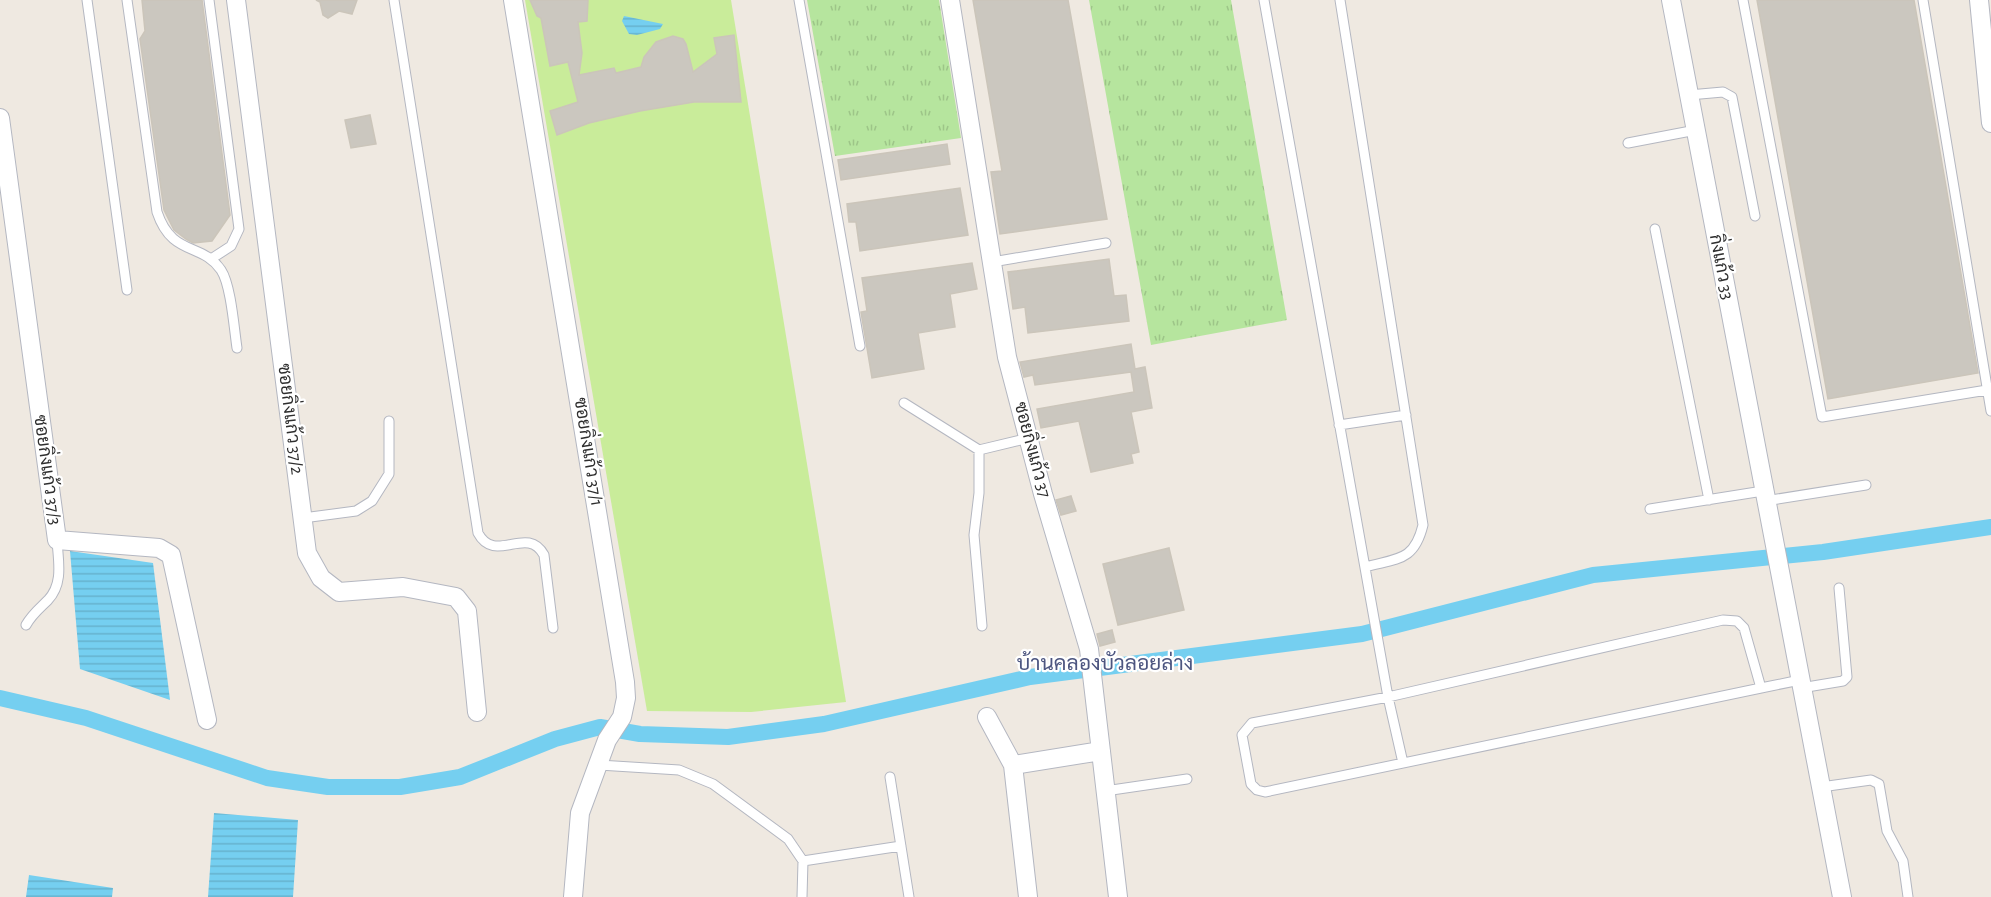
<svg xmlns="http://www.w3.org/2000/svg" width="1991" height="897" font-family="'Alegreya Sans',Sarabun,sans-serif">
  <defs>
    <pattern id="grass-tufts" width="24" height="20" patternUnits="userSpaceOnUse" patternTransform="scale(1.5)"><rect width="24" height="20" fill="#b6e59e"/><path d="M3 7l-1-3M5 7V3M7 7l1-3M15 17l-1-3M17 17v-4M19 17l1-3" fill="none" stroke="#9dc588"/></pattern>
    <pattern id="water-rules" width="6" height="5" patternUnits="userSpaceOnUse" patternTransform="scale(1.5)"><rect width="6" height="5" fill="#75cff0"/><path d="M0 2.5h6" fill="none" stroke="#66b2ce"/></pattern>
  </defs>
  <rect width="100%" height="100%" fill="#efe9e1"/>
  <!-- grass -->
  <path fill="url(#grass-tufts)" d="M807,0h132l22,138 -126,18z
    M1089,0h142l56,320 -136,25z"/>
  <!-- pitch -->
  <path fill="#c9ec9a" d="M525,0h206l115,702 -95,10 -104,-1z"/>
  <!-- water -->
  <path fill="url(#water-rules)" d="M624,16l39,8 -3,5 -23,6 -8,-1 -7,-13z
    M70,551l83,12 17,137 -90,-31z
    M214,813l84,7 -5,77h-85z
    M29,875l84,13 -1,9h-86z"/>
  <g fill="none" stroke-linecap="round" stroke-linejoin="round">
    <!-- canal -->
    <path stroke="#75cff0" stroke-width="16" d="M0,698l86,20 181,60 61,9h72l60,-10 95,-38 45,-12 40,7 88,3 96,-13 206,-47 332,-43 231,-59 230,-23 168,-25"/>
  </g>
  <!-- building -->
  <path fill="#cbc7bf" stroke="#cbc5ba" stroke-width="1.5" d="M142,0h60l28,215 -18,26 -19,2 -7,-4 -12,-9 -10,-20 -24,-171 5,-8z
    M316,0h41l-5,14 -13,-3 -11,7 -5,-3 -3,-13z
    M530,0h58l-1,21 -9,1 4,31 -3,22 35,-7 2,5 25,-6 3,-10 12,-15 17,-6 10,3 3,5 7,28 24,-18 -3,-16 20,-3 7,67h-47l-54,9 -51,12 -32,12 -7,-24 28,-9 -10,-40 -18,4 -9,-48 -4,-2z
    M973,0h95l39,219 -107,15 -9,-62 11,-1z
    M1757,0h157l64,373 -150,26z
    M370,115l6,29 -25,4 -6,-28z
    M947,144l3,20 -109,16 -3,-20z
    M960,188l8,47 -108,16 -4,-29h-7l-2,-18z
    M1109,259l5,37 12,-1 3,26 -101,12 -3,-26 -12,2 -5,-37z
    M972,263l5,26 -27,5 5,33 -37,6 6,36 -52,9 -11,-66 6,-1 -5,-33z
    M1131,344l4,25 10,-2 7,41 -21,4 8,40 -8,2 2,9 -42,9 -12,-51 -38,7 -4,-19 97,-17 -3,-20 -96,13 -2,-10 -9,2 -4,-15z
    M1071,496l5,15 -15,4 -5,-15z
    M1169,548l15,62 -66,15 -15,-61z
    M1112,630l3,12 -15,4 -3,-12z"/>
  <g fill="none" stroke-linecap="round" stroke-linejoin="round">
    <defs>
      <path id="service" d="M87,0l40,290
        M127,0l30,212c15,45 45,30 64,58 10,15 13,58 16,78
        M209,0l30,229 -8,17 -20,13
        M394,0l84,533c17,32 49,-9 66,22l9,73
        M799,0l61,346
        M1264,0l124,697 15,66
        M1340,0l83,525c-9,37 -26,33 -58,42
        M1743,0l79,417 165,-27
        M1923,0l68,411
        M1689,95l34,-3 9,5 23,119
        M1628,143l68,-13
        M1655,229l54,271
        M992,262l114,-19
        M904,403l75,47 50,-12
        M1339,425l67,-10
        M979,450v43l-5,42 8,91
        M1765,501l101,-16
        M1650,509l113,-18
        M303,518l53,-7 16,-10 17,-27v-53
        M1723,620l14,1 7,7 17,60 -496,104 -8,-2 -6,-6 -9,-49 10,-12 136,-26z
        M26,625c6,-11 14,-17 22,-25 16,-17 10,-40 9,-60
        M1761,688l39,-8
        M1801,688l42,-7 4,-4 -8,-89
        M599,765l80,5 34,14 75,55 15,22 -1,36
        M890,777l19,120
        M1821,787l50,-7 8,4 8,47 16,30 5,36
        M1105,791l82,-12
        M803,861l98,-15"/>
      <path id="minor" d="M236,0l71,553 14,25 18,14 64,-5 53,10 11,14 10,101
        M513,0l112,682 1,16 -4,19 -15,23 -27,73 -7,84
        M950,0l57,357 36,137 46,155 29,248
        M1671,0l171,897
        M1979,0l12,123
        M0,118l57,422 102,8 12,7 36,165
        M987,717l26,48 15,132
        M1013,765l88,-14"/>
    </defs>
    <!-- service casing -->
    <use href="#service" stroke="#b4b7c1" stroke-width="11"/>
    <!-- minor casing -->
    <use href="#minor" stroke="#b4b7c1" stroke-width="20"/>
    <!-- service -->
    <use href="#service" stroke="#fff" stroke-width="9"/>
    <!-- minor -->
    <use href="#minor" stroke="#fff" stroke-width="18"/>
  </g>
  <g text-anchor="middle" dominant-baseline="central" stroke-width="4.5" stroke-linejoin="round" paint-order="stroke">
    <!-- street labels -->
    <g font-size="18" fill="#2e2e2e" stroke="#fff">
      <text transform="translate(1721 267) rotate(79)">กิ่งแก้ว 33</text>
      <text transform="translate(290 419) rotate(83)">ซอยกิ่งแก้ว 37/2</text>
      <text transform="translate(1032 450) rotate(75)">ซอยกิ่งแก้ว 37</text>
      <text transform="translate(588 452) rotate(81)">ซอยกิ่งแก้ว 37/1</text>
      <text transform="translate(47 470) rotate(82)">ซอยกิ่งแก้ว 37/3</text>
    </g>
    <!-- quarter labels -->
    <g font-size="21" fill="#4d5680" stroke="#fff">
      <text x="1105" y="663">บ้านคลองบัวลอยล่าง</text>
    </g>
  </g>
</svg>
